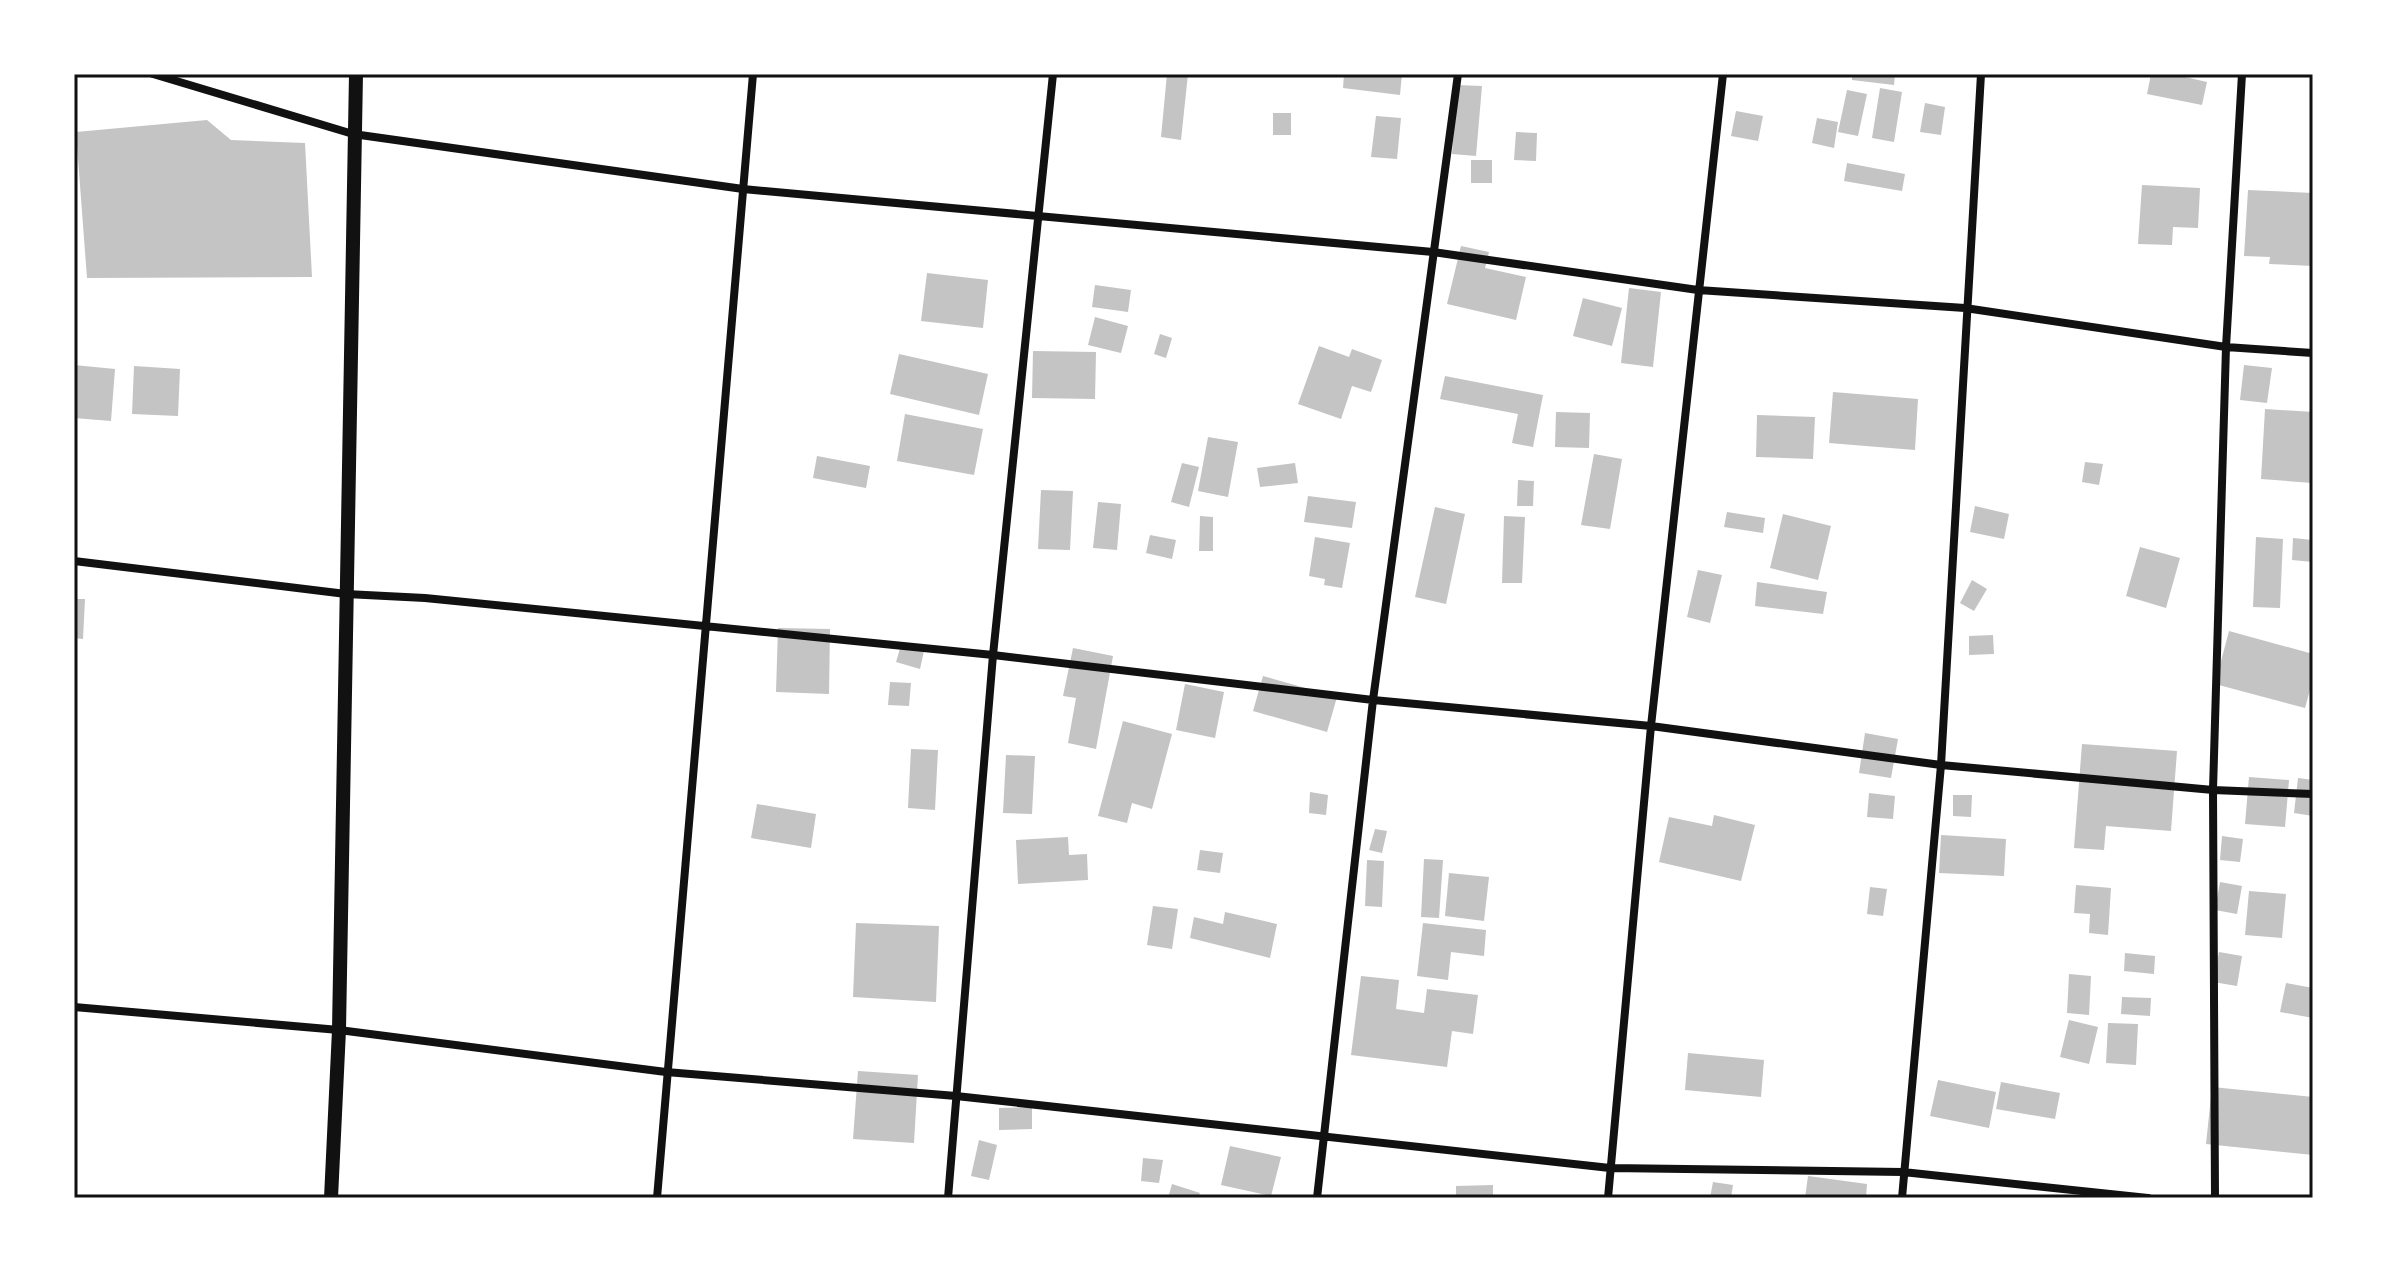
<svg xmlns="http://www.w3.org/2000/svg" width="2387" height="1272" font-family="'DejaVu Sans',sans-serif">
  <rect width="100%" height="100%" fill="#fff"/>
  <!-- building -->
  <path fill="#c4c4c4" d="M1167,74h21l-7,66 -20,-3z
    M1344,74h58l-2,21 -57,-7z
    M1852,74h43l-1,11 -42,-5z
    M2151,74h21l35,8 -5,23 -55,-11z
    M1457,85l25,1 -6,70 -24,-2z
    M1880,88l22,4 -8,50 -22,-4z
    M1847,90l20,4 -9,42 -20,-4z
    M1925,103l20,4 -4,28 -21,-3z
    M1736,111l27,5 -5,25 -27,-5z
    M1273,113h18v22h-18z
    M1376,116l25,2 -4,41 -26,-2z
    M1817,118l21,4 -4,26 -22,-5z
    M207,120l24,20 74,3 7,134 -225,1 -11,-146z
    M1516,132l21,1 -1,28 -22,-1z
    M1471,160h21v23h-21z
    M1847,163l58,11 -3,17 -58,-10z
    M2142,185l58,3 -2,40 -25,-1 -1,18 -34,-1z
    M2248,190l65,3v73l-44,-2 1,-7 -26,-1z
    M1461,246l28,6 -4,16 41,9 -10,43 -69,-16z
    M927,273l61,7 -5,48 -62,-7z
    M1095,285l36,5 -3,22 -36,-5z
    M1629,288l32,4 -8,75 -32,-4z
    M1583,298l39,10 -10,38 -39,-10z
    M1095,317l33,9 -7,27 -33,-8z
    M1160,334l12,4 -6,20 -12,-4z
    M1319,346l30,11 3,-8 30,11 -11,32 -19,-6 -11,33 -43,-15z
    M1033,351l63,1 -1,47 -63,-1z
    M899,354l89,20 -9,41 -89,-21z
    M74,365l41,4 -4,52 -37,-3z
    M2244,365l28,3 -5,35 -27,-3z
    M134,366l46,3 -2,47 -46,-2z
    M1445,376l98,19 -10,52 -21,-4 6,-29 -78,-15z
    M1833,392l85,7 -3,51 -86,-7z
    M2265,409l48,3 -1,71 -51,-4z
    M1556,412l34,1 -1,35 -34,-1z
    M905,414l78,15 -9,46 -77,-14z
    M1757,415l58,2 -2,42 -57,-2z
    M1208,437l30,5 -10,55 -30,-6z
    M1594,454l28,5 -12,70 -29,-4z
    M817,456l53,10 -4,22 -53,-10z
    M2085,462l18,2 -4,21 -17,-3z
    M1182,463l17,4 -10,40 -18,-5z
    M1295,463l3,20 -38,4 -3,-19z
    M1518,480l16,1 -1,25h-16z
    M1041,490l32,1 -3,59 -32,-1z
    M1308,496l48,6 -4,26 -48,-6z
    M1098,502l23,2 -4,46 -24,-2z
    M1975,506l34,8 -5,25 -34,-7z
    M1435,507l30,7 -19,90 -31,-7z
    M1727,512l38,6 -2,15 -39,-6z
    M1783,514l48,12 -13,54 -48,-12z
    M1200,516l13,1v34h-14z
    M1504,516l21,1 -3,66h-20z
    M1150,535l26,5 -4,19 -26,-6z
    M1315,537l35,6 -8,45 -18,-3 1,-6 -16,-3z
    M2256,537l27,2 -3,69 -27,-1z
    M2293,538l20,2v22l-21,-2z
    M2140,547l40,11 -14,50 -40,-12z
    M1698,570l24,5 -12,48 -23,-6z
    M1972,580l15,9 -13,22 -14,-8z
    M1757,582l70,10 -4,22 -68,-8z
    M74,599h11l-2,40 -9,-1z
    M778,628l52,1 -1,65 -53,-2z
    M2229,631l84,23v25l-8,29 -90,-24z
    M1993,635l1,19 -25,1v-19z
    M901,645l23,6 -4,18 -24,-7z
    M1073,648l40,8 -17,93 -28,-6 8,-45 -13,-2z
    M1263,676l74,21 -10,35 -74,-21z
    M890,682l21,1 -2,23 -21,-1z
    M1185,684l39,8 -9,46 -39,-8z
    M1123,721l49,13 -20,75 -20,-6 -5,20 -29,-7z
    M1865,733l33,6 -7,39 -32,-5z
    M2082,744l95,7 -6,80 -65,-5 -2,24 -30,-2z
    M911,749l27,1 -3,60 -27,-2z
    M1006,755l29,1 -3,58 -29,-1z
    M2249,777l40,3 -4,47 -40,-3z
    M2298,778l15,2v36l-19,-3z
    M1310,792l18,3 -2,20 -17,-2z
    M1869,793l26,3 -2,23 -26,-2z
    M1953,795h19l-1,22 -18,-1z
    M757,804l59,10 -5,34 -60,-10z
    M1714,815l41,10 -14,56 -82,-19 10,-45 43,9z
    M1375,829l12,2 -5,22 -13,-3z
    M1941,835l65,4 -2,37 -65,-3z
    M2222,836l21,3 -3,23 -20,-2z
    M1068,837l1,18 18,-1 1,26 -70,4 -2,-44z
    M1200,850l23,3 -3,20 -23,-3z
    M1424,859l19,1 -4,58 -18,-1z
    M1367,860l17,1 -2,46 -17,-1z
    M1449,873l40,4 -5,44 -39,-5z
    M2220,882l22,4 -5,28 -22,-4z
    M2076,885l35,3 -3,47 -19,-2 1,-19 -16,-1z
    M1870,887l17,2 -4,27 -16,-2z
    M2249,891l37,3 -4,44 -37,-3z
    M1153,906l25,3 -6,40 -25,-4z
    M1225,912l52,12 -7,34 -80,-20 4,-21 29,7z
    M856,923l83,3 -3,76 -83,-5z
    M1423,923l63,7 -2,26 -33,-4 -3,28 -31,-4z
    M2219,952l23,4 -5,30 -24,-4z
    M2125,953l30,3 -1,18 -30,-3z
    M2069,974l22,2 -2,39 -22,-2z
    M1361,976l38,4 -3,29 28,4 3,-24 51,6 -5,39 -21,-3 -5,36 -96,-12z
    M2286,983l27,5v30l-33,-6z
    M2122,997l29,1 -1,18 -29,-2z
    M2069,1020l29,7 -9,37 -29,-7z
    M2108,1023l30,1 -2,41 -30,-2z
    M1688,1053l76,7 -3,37 -76,-7z
    M858,1071l60,4 -4,68 -61,-4z
    M1938,1080l58,12 -7,36 -59,-12z
    M2001,1082l59,11 -5,26 -59,-10z
    M2212,1087l101,10v58l-107,-11z
    M1032,1107v22l-33,1v-22z
    M979,1140l18,5 -8,35 -18,-4z
    M1230,1146l51,11 -10,39 -50,-11z
    M1143,1158l20,2 -4,23 -18,-2z
    M1808,1176l59,8 -1,14h-61z
    M1713,1182l20,3 -2,13h-21z
    M1172,1184l28,9 -2,5h-30z
    M1493,1185v13h-37v-12z"/>
  <g fill="none" stroke-linecap="round" stroke-linejoin="round">
    <!-- minor -->
    <path stroke="#111" stroke-width="8" d="M153,74l200,60 390,55 690,63 265,38 267,18 261,39 87,6
      M74,561l272,33 79,4 568,57 380,45 278,26 290,39 272,25 100,4
      M74,1007l265,23 327,42 290,24 654,72 293,4 245,26
      M657,1198l96,-1124
      M948,1198l45,-543 60,-581
      M1317,1198l56,-498 85,-626
      M1608,1198l43,-472 72,-652
      M1902,1198l39,-433 40,-691
      M2215,1198l-2,-408 13,-443 16,-273"/>
    <!-- tertiary -->
    <path stroke="#111" stroke-width="14" d="M331,1198l8,-168 17,-956"/>
  </g>
  <!-- border -->
  <rect width="2387" height="1272" fill="none" stroke="#ffffff" stroke-width="152"/>
  <rect x="76" y="76" width="2235" height="1120" fill="none" stroke="#111" stroke-width="3"/>
</svg>
